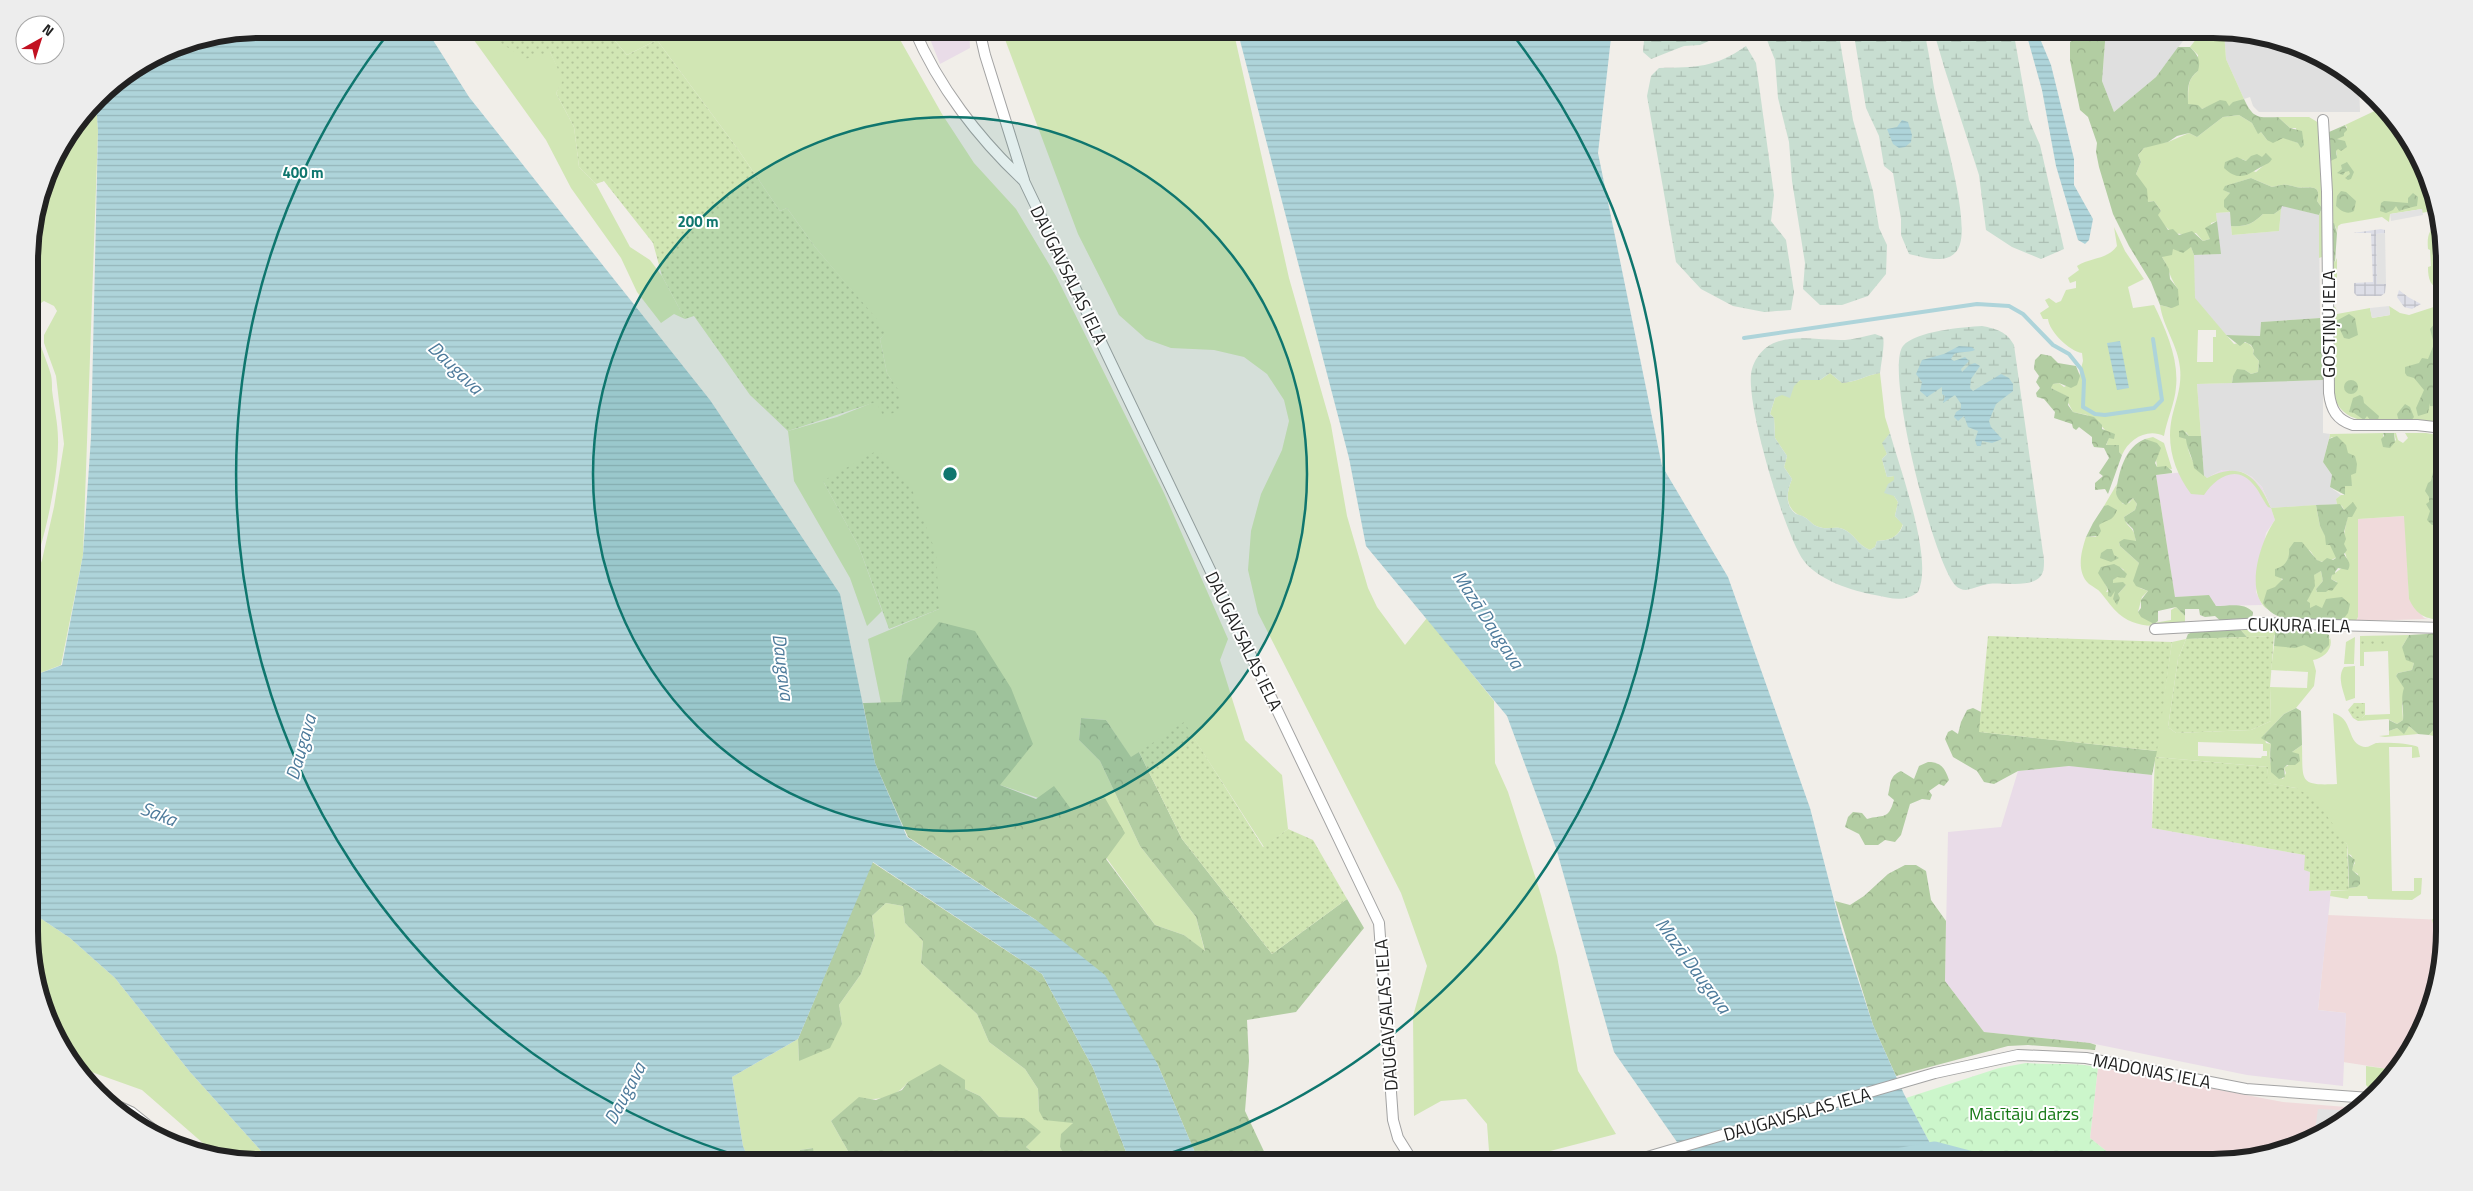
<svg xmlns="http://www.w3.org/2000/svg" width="2473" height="1191" font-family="'Titillium Web',sans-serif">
  <defs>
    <pattern id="forest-crowns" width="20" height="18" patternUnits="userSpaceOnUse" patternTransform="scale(1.25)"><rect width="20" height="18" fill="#b2cda2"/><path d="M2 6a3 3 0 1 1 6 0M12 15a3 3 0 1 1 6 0" fill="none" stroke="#99b08b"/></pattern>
    <pattern id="wetland-marsh" width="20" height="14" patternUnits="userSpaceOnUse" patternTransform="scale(1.25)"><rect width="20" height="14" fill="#c8ded1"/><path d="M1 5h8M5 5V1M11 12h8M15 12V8" fill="none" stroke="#acbeb3"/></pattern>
    <pattern id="park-crowns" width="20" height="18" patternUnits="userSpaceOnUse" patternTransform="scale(1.25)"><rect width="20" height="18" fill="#ccf6cb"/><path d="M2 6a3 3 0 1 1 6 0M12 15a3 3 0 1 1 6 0" fill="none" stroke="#afd3ae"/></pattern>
    <pattern id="garden-dots" width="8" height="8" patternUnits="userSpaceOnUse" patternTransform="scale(1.25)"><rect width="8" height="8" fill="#d1e6b4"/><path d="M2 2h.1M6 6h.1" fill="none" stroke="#b3c59a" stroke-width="1.8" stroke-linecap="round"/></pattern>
    <pattern id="plaza-grid" width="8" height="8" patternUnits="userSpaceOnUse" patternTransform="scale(1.25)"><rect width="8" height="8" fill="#dddee7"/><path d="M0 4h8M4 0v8" fill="none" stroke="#bdbec6"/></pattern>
    <pattern id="water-rules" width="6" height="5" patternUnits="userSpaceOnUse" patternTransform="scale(1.25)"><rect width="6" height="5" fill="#aed4da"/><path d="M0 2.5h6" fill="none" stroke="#95b6bb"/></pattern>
  </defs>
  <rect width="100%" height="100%" fill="#f1eee9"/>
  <!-- residential -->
  <path fill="#dfdfdf" d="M2106,29h86l-36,48 -42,35 -12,-31z
    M2224,31l91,22 44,29 1,30h-101l-6,-6 -3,-9 -6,2 -18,-40z
    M2281,205l38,10 1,103 -59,4 -1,14 -34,-1 -32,-37v-43l26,-1 -4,-41 14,-1 2,23 47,-4z
    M2323,380v53l7,1 -7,28 9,13 -2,12 11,8 -5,4 1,5 -66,4 -9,-21 -10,-10 -10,-5 -20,-2 -15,8 -3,-2 -7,-92z"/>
  <!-- commercial -->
  <path fill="#f0dadb" d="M2405,516l4,83 15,19 4,1 -72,2 2,-4v-98z
    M2328,915l116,5v11l-24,102 -25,37 -52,-8 3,-49 -28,-3z
    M2098,1067l185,35 76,6 -18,15 -54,27 -60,12h-107l-30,-24z"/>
  <!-- industrial -->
  <path fill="#e9dce8" d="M926,29h43l1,19 -30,16z
    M2204,470v6l3,2 15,-8h7l12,2 11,5 10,10 9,21 4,12 -9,13 -10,59 6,13 -46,1 -7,-11 -34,2 -19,-122z
    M2070,766l82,9v53l153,27 5,16 -1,20h22l-13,119 28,3 -3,73 -96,-11 -157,-32 -106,-11 -39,-51 3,-149 53,-5 17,-56z"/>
  <!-- grass -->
  <path fill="#d1e6b4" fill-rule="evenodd" d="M466,29h31l-2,10 55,13 14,28 -8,13 18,34 5,40 17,17 34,63 20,13 12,16 23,43 -11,-5 -13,9 -24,-31 -16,-34 -50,-70 -25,-48z
    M605,29h289l48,85 32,49 42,46 40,67 108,217 64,146 -8,21 25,80 37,35 6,54 -24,18 -80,-124 -53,35 -25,-38 -25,-2 -2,22 21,21 40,85 56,71 9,35 -21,-17 -29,-10 -84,-116 -71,-24 -92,-126 -7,44h-20l-13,-64 71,-30 -116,-128 36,66 23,64 -15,15 -17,-48 -56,-97 -6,-50 49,-14 62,-25 -12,-19 -7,-34 7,-7 -72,-85 -28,-39 -7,3 -43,-63 -80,-108 -30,15z
    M1003,29h230l56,249 42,147 16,91 21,72 9,19 28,38 22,-27 67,83 1,62 13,29 33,103 16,61 21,115 38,63 -101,26 -26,-9 -2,-27 -21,-25 -25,2 -27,15 -1,-100 14,-50 -26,-73 -143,-280 -10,-43 3,-39 10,-37 21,-44 7,-29 -5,-21 -17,-26 -23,-17 -30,-7 -43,-2 -25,-9 -27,-24 -41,-81 -75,-200z
    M2204,29l20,2 2,28 18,40 -15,7 -13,-3 -14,6 -14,-5c1,-14 -2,-24 10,-33v-16l-8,-8z
    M96,102l2,29 -15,424 -22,110 -31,12v-83l12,-34 12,-53 10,-63 -8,-68 -12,-33v-8l13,-24 -3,-5 -10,-5c-22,12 3,56 7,74 1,5 1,10 1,15 2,17 6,33 6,49 1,37 -14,105 -28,139l-1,-333 24,-87z
    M2383,107l22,25 30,78 -13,3v-4l-32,5 -1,8 -7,-5 -41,7 -3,2 -1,6 -1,-5 -5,-3 -3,-62 9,-7 -1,-4 5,-11 -5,-1 11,-12 -2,-2z
    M2239,115l13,8 6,10 3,-1 6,8 16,-3 15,6 -2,-15h-6l-12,-11h31l10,6 6,72 -3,62 -3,1v-43l3,-7 -5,-7c6,-20 -12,-11 -21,-14 -12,-3 -11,-3 -24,0l-21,-9 -25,8 -2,4 6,3v19l-14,1 1,8 -6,2 -1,16 -7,2 -7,-8c-23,3 -26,1 -39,-18l4,-4 -7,-10 -6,1 -12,-28 5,-12 -3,-7 6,-7 8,-4 16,-2 21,-9 8,4 26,-20zM2262,157l2,8 -8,7 -31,-10 17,-3 4,2z
    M2281,209l-2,22 -47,4 -1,-9c14,1 22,-2 32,-12h11z
    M2440,223l2,8v59c-12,-3 -14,-11 -14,-23l3,-1 -1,-16 -2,-1c-1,-11 0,-21 12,-26z
    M2114,227l11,24 19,28 -16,8 5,21 21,-3c12,25 25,54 22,82 -1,16 -9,32 -12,49 -17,-8 -35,3 -42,19l-9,-9h-7l3,-9h2l-13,-15 -11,-7 -14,-3 -9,-17 -13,-7 1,-4 7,-1 5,4 14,-7 5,-19 -1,-8c-13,-2 -33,-22 -34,-34h-5l-3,-6 9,-6 -4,-7 4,-2 7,5 5,-2 5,-11 10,-2v-7l-6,2 -2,-5 11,-8 -2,-4c14,-9 30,-6 40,-20z
    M2191,247l3,8 1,43 39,46c10,-2 15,-3 20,6l-1,4 6,7 -1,11 -7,2 -6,-4 -12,6 -1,7 -35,1 4,52h-12l-3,-4 -4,5 5,2c0,16 9,30 20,39 35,-18 50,-1 64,30l45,-3 4,21 17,31c-4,3 -16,7 -20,3 -3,-2 -4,-7 -8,-10l-19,4 -4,10 -6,4 2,14 -18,21 3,6c-23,-18 -6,-69 8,-89l-4,-12 -3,-1c-6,-8 -9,-17 -16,-24 -16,-19 -37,-5 -48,12l-13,-1c-17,-23 -25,-49 -19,-77 4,-17 10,-31 8,-49 -2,-23 -17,-41 -20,-63l12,3 6,-19c-8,-10 -9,-21 -16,-32l11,-8zM2198,330h18v7h-3v25h-16z
    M2330,258l5,4 2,-4v32l-3,3h-3z
    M2443,304v119l-32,-2 -9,-11 -4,6 1,6c-27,-1 -56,4 -66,-28v-89l3,3 1,6 33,-6 2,10 18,-3 -1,-9 11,7 9,2z
    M1830,373l12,10c15,-1 24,-8 38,-10l5,44 5,16 -7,10 4,11 -5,5 5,18 7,-1v20l4,6 -3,14 8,8c-5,14 -13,16 -26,17l-2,6 -5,3c-12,-4 -16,-17 -27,-21 -6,-3 -13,0 -20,-1 -12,-2 -11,-7 -19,-11 -1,-1 -6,-2 -7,-3 -13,-9 -10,-23 -5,-35l-8,-12 3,-11 -12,-18 -1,-20 -4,-4 5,-16 25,-18h20z
    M2383,433v7l4,7 9,-7 -2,-7h2l2,7 5,3 5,-5 -3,-5h21l17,3v184c-17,-1 -26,-4 -34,-21l-5,-83 -46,3v98l-2,4 -15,1 -2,-24 -17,10h-12l-3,-7 7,-17 -1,-9 8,-4 2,10 -7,8 1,3 19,-7 1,-3 -6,-3 1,-4 17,-12c-10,-18 -3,-38 1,-56l-6,3 -2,-4 -5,-2 -1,-5 5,-4h4v-9h7c-6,-21 4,-35 -20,-49l-3,2 1,-5z
    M2153,437l11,6 8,26 -15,-2 -3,-24 -9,-4z
    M2117,484l-1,8 7,12 6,-1 4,-5 4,6 -2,6 -11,7c3,12 11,9 12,25h-17l1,4 19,17 -3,14 4,11 8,3 -6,6 -4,15 16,11 17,-3v-10l5,-3 9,9v8c-23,2 -47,6 -66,-10 -7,-6 -12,-14 -18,-21 -3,-4 -8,-6 -12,-9 -13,-12 -8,-32 -3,-47h10l4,-10 -2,-2 13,-18 -7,-1zM2120,567l4,3 -11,10v3l13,2 -8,9 -3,-3 -9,1 2,-3 -3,-5z
    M2265,625l13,4 -4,7 -27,1 -9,-10z
    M2329,635c6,12 -4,23 -16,25l3,11 -2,15 -18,22 -12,6 -20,21 2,8 5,1c-3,16 -1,24 12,35l3,-6 -2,-5 6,-4 2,-12 10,-7c1,36 -4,41 35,39l-4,-71c20,5 14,28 28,33 6,3 10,-1 15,-3 8,-1 36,0 42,4l2,10 -8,1v-11h-23l3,144h22v-13h8l-1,16 -9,6 -44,-1 -1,-3h-18l-1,3 -18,-3 1,-5 18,-1v-2l8,-1 1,-13 -7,-4 4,-7 -4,-8 -3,-1 -1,-10 -51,-56 -30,-5 2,-16 -113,-10 17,-115 14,-3 -8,20 -10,68 8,6 75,-3 20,-9 -1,-34 37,1 1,-16 -37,-2 3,-24 29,-1 27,-6zM2198,742l65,2v7h4v5h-5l-1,2 -63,-2z
    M2409,635l-7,12 12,16 -2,7 -14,3 -2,3 9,12 -3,17 1,15 -6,4 -9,-5 -30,2 -5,-3h9l3,-3 25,-1 -2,-63 -24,1v14h-4v-20h26v-5h-26v-5z
    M2355,637l-1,27h-10l2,-22z
    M2355,666v32l-9,3c-3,-11 -9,-24 -2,-34z
    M2409,726l9,8 -33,3 -6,-1 10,-1v-4l8,-3 5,4z
    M2436,727h5l3,11 -15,-3z
    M2436,747h8l-3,32 3,1v120l-5,-5 -2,-20 -3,-125z
    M886,903l17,3 2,17 18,18 -2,22 56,51 12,28 36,27 13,20 1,22 34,12 -13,24 7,15h-22l-19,-15 14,-15 -16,-13 -25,-2 -19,-21 -15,-7 -57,-7c-12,16 -30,19 -49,16l-28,23 17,30 -6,11h-27l-3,-14 -12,2 -2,12h-48l-7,-16 -11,-69 66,-38 1,22 43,-37 -3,-19 22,-31 14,-38 -3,-20z
    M2444,911v20l-3,1 -7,-5 -2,-7 5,-7z
    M31,912l39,26 45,40 75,94 81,90h-10l-49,-11 -70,-61 -56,-20 -3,6 -6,-5 -31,-52 -15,-58z
    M2366,1066l29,4 -8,13 -11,10h-3l-7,-8z"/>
  <!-- forest -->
  <path fill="url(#forest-crowns)" d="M2079,29h27l-4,52 12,31 42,-35 22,-30h12c8,8 11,13 8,24 -12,9 -10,20 -10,33l10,1 4,4 18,-9 6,1 3,5 4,-4 11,-3c9,19 13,19 34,18l12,11 12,3 2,14 -3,3 -3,-5 -15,-5 -10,5 -6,-3 -6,-8 -3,2 -6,-11 -13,-8 -16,2 -26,20 -8,-4 -12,3 -9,6 -24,6 -6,7 3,7 -5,12 11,15 1,13 6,-1 7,10 -3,4 10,15 5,-1 6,6 13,-4 11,10 7,-2 -5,-11 12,-7 4,33 -27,1 -3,-8 -8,6 -10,-4 -1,6 -10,2 7,12 1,10 8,10 1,16 -7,3 -12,-3 -9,-23 -22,-36 -16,-32 -14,-47 -3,-15 1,-9 -9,-26 -8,-7 -10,-50v-18l6,-5z
    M2345,125l2,5 -3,3v3l-7,3 8,2 2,6 -6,4 -3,-2 -2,2 1,7 -9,4 1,-30z
    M2266,153l6,6c-3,5 -4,4 -9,7 -15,8 -23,17 -39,2l1,-6 12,-5 9,4 5,-5 6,-2 5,3z
    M2347,162l7,10 -3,7 -3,1 -3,-2 5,-4 -1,-3 -4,1 -2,3 -6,-2 5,-4 -1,-4z
    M2251,178l21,9c13,-3 12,-3 24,0 9,3 27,-6 21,14l5,7 -3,7 -37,-9 -1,3 -7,5h-11c-10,10 -18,13 -32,12l-1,-14 -6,-5v-7l6,-7 -7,-3 2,-4z
    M2341,191l5,1 10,9 -2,10c-7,4 -13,0 -18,-5l1,-10z
    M2413,193l5,4 -1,9c-6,1 -12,3 -18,5l-3,-5 -3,4 -7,3 -6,-2 1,-8 3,-2 24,2v-5z
    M2334,223l3,10 -2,29 -3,-3 -1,-35z
    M2349,314l6,4 3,17 -9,4 -5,-1 -8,-17z
    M2320,318l3,62 -91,3 1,-7 4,-7 8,1 6,4 7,-2 1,-11 -6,-7 1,-4 -3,-5 -6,-3 -5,4 -14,-11 34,1 1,-14z
    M2443,321v86l-13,-1v-3l-2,10 -10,3 -2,-8 8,-18 -10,-12 -7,-2 -2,-3v-6l14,-4 3,-5 6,1 6,-15 -4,-15 6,-7z
    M2041,354l10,2 7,7 18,3 4,10 -3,9 -6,3 -12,-5 -6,1 -2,4 18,9 -1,8 5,7 21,5 8,8v4l13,5 -1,5 -5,-1 -3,7h13v7l3,3 -14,39 -3,-5 -10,1v-7l8,-7 -4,-3 10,-15 -5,-10 -10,-1 -2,-4v-6l-13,-10 -3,3 -3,-2 -1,-4 -18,-6 1,-6 -11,-13 -7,-2 -1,-4 4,-5 -4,-6 3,-6 -5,-7 1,-9z
    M2344 387a7 7 0 1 1 14 0a7 7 0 1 1-14 0Z
    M2360,395l3,2 1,6 15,13 -1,4 -7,1 -4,-5 -3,4 -10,-7 -5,-1 4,-14z
    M2405,404l5,3 4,10 -3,4 -12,1 -2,-8z
    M2183,430l6,6h12l3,40 -10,-8c-1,-11 -7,-18 -8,-29l-7,-2v-6z
    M2383,433h11l1,9 -5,6 -7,-1 -2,-8 3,-3z
    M2337,436l9,9 2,8 7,3 2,8 -1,9 -5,2 1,11h-7v9l-15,-8 2,-12 -9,-13 6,-23z
    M2145,439l12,4 4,5 -6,15 2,4 9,-1 6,5v2l-16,2 19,122 34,-2 7,11c13,0 28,-4 37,6l-1,6 -7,4 -22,1 -8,-7 -10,1 -5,-2 -1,-6h-14v7l-9,-9 -18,4v10l-4,3 -13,-7 -3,-5 3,-4v-8l7,-9 -12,-5 -3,-5 6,-18 -19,-17 -1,-4 5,-3 12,2 -3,-12 -8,-8 -1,-4 11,-7 2,-6 -4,-6 -7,7c-5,-2 -10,-8 -10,-13 3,-21 9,-45 29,-53z
    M2439,469l4,2v50l-2,3 -9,1 -5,-5 3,-9 -4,-7 3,-2v-5l-4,-6 3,-8 3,-2 2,-9z
    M2353,502l4,6 -5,9h-4l-4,15 2,7 -2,5 3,6 -3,4c3,6 8,8 4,16l-10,-2 -3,4v2l-3,1 -1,4 7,4 -6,8 -4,-1 -2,2h-9l-1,-3 7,-8 -2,-10 -7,4 1,11 -8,15 3,2v5l6,-3 6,3 4,-9 16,-2 8,7 -2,9 -7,9c-23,-1 -65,5 -78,-19l4,-13 8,-3 8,-8 -8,-3v-7c10,-2 15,-10 14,-20l5,-7h8l15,18 5,2 5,-4 6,2 3,-2 -6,-13h-4l-1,-9 -5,-10 -4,-21 24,-1 4,6z
    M2108,505l9,5c-4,12 -10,9 -18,15l2,6 -3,5 -12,1 7,-14 11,-17z
    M2107,549h5l2,6 5,3 -8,4 -11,-4 1,-5z
    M2114,564l6,3 7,7 -2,4 -8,-1 -4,3v3l10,-1 3,3 -8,9 2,4 -3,7 -4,-6 2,-8 -4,6 -3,-1v-7l-10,-16 3,-6z
    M939,622l36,9 36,57 22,56 -33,41 36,14 18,-13 17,23 34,-11 20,35 -19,26 49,66 29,10 21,16 -9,-34 -56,-71 -40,-85 -21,-21 2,-22 25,2 25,37 8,-5 43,87 90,115 75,-55 17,29 -68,84 -49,8 2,41 -4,50 24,51h-70l-42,-99 -121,-143 -128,-83 -33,-74 -12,-60 38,-1 7,-43z
    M2238,627l9,10 -61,2 2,-5 7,-3z
    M2278,629l48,4 3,2v10l-8,8 -17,-8 -9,3 -21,-2 1,-14z
    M2443,633l1,98 -3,-4h-5l-7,8 -11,-1 -9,-8 -5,8 -7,-6 -8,3v-11l8,4 6,-4c1,-13 -3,-20 1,-32l-8,-12 2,-3 14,-3 2,-7 -8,-3 -4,-13 7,-12z
    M1973,708l8,4 -1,20 177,19 -5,24 -83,-9 -51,5 -24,13 -10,-2 -7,-11 -24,-14 -8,-18 3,-7 4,-2 6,4 3,-12 6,-12z
    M2296,708l5,3 1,34 -10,7 7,2 1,7 -5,4h-8l-3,3 1,9 -6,2 -8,-7c0,-9 -2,-18 0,-28l-10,-6 23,-24z
    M2444,754v26c-8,-6 -9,-14 -5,-23z
    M1928,762c13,0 17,6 21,18l-5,6 -5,-2 -10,7 3,4 -2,5 -8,-1 -12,5 -9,31 -6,7 -10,-2 -7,5h-13l-6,-11 -14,-7 3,-10 5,-5 9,1 5,6c16,-5 21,2 27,-19l-6,-5c3,-11 1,-19 13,-24l13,8 5,-13z
    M2348,854l7,6 -3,10 8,7v7l-3,3 -8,1z
    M872,862l170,112 51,94 37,94h-63l-7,-15 1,-13 12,-11 -29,-3 -5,-9 -1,-22 -13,-20 -36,-27 -12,-28 -56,-51 2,-22 -18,-18 -2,-17 -17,-3 -14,13 3,20 -14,38 -22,31 3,19 -12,24 -31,13 -1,-22z
    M1905,865h11l10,6 5,29 15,21 -1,60 39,51 106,11 6,2 -1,5 -67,-5 -20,1 -112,30 -23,-51 -38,-124 15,4 14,-9 24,-22z
    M940,1064l25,16v9l15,7 19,21 25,1 17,14 -15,15 19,15h-203l6,-11 -17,-30 28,-24 17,3 26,-10 6,-8z
    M813,1148l2,14h-17l2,-12z"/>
  <!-- wetland -->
  <path fill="url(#wetland-marsh)" d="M1645,29h81l-4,6 -22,10 -16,1 -33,13 -8,-7z
    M1775,29h63l15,91 20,71 6,37 8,17 -1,29 -18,22 -26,9h-22l-17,-16 2,-26 -13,-82 -3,-39 -11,-44 -3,-38 -8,-20z
    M1853,29h69l2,3c5,19 7,37 10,56 5,31 39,136 24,161 -10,17 -35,8 -49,5l-8,-19v-16l-8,-46 -9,-7 -5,-30 -13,-28z
    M1933,29h80l16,91 11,25 24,104 -23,10 -29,-12 -26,-17 -7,-55 -34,-105z
    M1746,46l10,17 18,132 -3,26 15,19 8,52 -3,18 -27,2 -31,-6 -32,-17 -25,-27 -29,-166 4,-20 8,-8c37,-1 56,0 87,-22z
    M1982,326c15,3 24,5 32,19l30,215c0,8 0,16 -8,20 -13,7 -33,2 -48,4 -7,1 -15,5 -22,6 -4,0 -8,-2 -10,-4 -22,-21 -72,-216 -53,-240 12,-15 61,-19 79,-20z
    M1875,334l8,3c2,7 -2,27 -3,36 -14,2 -23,9 -38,10l-12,-10 -10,7h-20l-6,6 -4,12 -8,-3 -7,3 -5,16 4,4 1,20 12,18 -3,11 8,12c-5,12 -8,26 4,35 2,1 6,1 8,3 8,4 7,9 19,11 7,1 14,-2 20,1 11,4 15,17 27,21l5,-3 2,-6c13,-1 21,-3 26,-16l-8,-9 3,-14 -4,-6 -10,-3 4,-9 6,-4v-4l-7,1 -5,-18 5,-5 -5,-11 8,-10c10,36 44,127 28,159 -14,11 -27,6 -43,3 -22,-4 -57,-15 -71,-34 -19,-25 -61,-164 -52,-192 2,-8 8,-17 15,-22 21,-15 54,-6 78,-7 10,-1 20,-4 30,-6z"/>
  <!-- park -->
  <path fill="url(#park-crowns)" d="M2026,1063c24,2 48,-1 72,4l-8,71 30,24h-180l-34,-64 93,-30z"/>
  <!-- garden -->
  <path fill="url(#garden-dots)" d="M497,29h108l22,26 30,-15 80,108 43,63 7,-3 28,39 73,85 -8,7 7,34 12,18 3,18 -18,8 -8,-15 -88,29 -38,-36 -56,-79 -9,3 -23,-43 -9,-33 -49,-62 -8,3 -17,-17 -5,-40 -18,-34 7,-13 -13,-28 -25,7 -30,-20z
    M878,450l32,34 26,69 3,56 -50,20 -30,-82 -36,-66z
    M1988,636l184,6 -15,109 -178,-19z
    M2274,636l-4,51 1,34 -20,9 -75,3 -8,-6 10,-68 8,-20z
    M2360,641h26v5h-26z
    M2354,703h11v12l-3,3h-9l-5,-8z
    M1184,722l79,125 25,-18 25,11 34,59 -75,55 -90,-115 -43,-87z
    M2155,757l113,10 -1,16 29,5 19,11 32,45 2,46 -40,1 1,-19 -6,-2 1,-15 -153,-27z"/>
  <!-- parking -->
  <path fill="#e2e2e2" d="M2422,209l1,6 -32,6 -1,-7z
    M2385,233l1,51h-9l-1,-50z
    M2389,306l1,9 -18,3 -2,-10z
    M2318,1109l21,1 15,2 -13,11 -27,14z"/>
  <!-- plaza -->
  <path fill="url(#plaza-grid)" d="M2381,229l4,1v3l-9,1 1,50h9l-1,9 -4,3h-24l-3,-3v-10l19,-1 -2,-49h-18z
    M2399,290l9,7 13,7 -9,5 -8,-2 -7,-10z"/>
  <!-- water -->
  <path fill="url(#water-rules)" d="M261,29h165l43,68 241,303 130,194 35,169 32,74 129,83 69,55 52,88 42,99h-69l-37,-94 -51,-94 -169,-112 -75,177 -66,38 11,69 7,16h-479l-81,-90 -75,-94 -45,-40 -39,-26 -1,-235 32,-12 21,-110 8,-118 7,-306 -2,-29 12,-15 64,-41z
    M1237,29h375l-14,124 64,313 66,111 82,231 32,123 31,94 31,69 36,68h-249l-77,-110 -58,-204 -49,-132 -141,-170 -17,-88z
    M2025,29h11l15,36 23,94v26l19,34 -4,21 -4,4 -7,-4 -22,-74 -14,-76z
    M1902,120l6,2 4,13 -1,7 -6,5 -6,1 -6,-4 -6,-15 10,-2z
    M2120,341l9,47 -12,2 -10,-47z
    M1959,346l13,1 3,3c-8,3 -13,1 -21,4l-3,5 3,2 11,-4 4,4 -8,8 1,3 7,-7 6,-2 5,3 -9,13 -1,9 3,3 28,-17 8,4 4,6v7l-17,13 -7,17 2,6 11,12 -10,4 -10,-2 -1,5h-4l-2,-6 3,-9 -10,-4 -4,-11 -6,5 -4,-4 2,-5 5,-3v-5l-6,-9 -12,8 2,-7 -3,-2v-7l-15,10 -7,-6 2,-9 -6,-8 6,-14 22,-6z"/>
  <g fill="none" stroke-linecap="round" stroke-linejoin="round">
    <!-- stream -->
    <path stroke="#aed4da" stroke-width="4" d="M1744,338l233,-34 32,2 14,8 30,31 16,9 12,15 3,11 -1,27 12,7 10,1 49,-7 8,-8 -9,-61"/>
    <!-- river -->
    <path stroke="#aed4da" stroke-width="21" d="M1880,1162l54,-10 38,10"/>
    <defs>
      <path id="street" d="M914,29c24,57 65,110 110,152l355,742 14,197 5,18 15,24
        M979,29l6,26 39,125
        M2323,120l4,72 2,201c2,17 8,27 24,32h64l26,3
        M2155,629l108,-6 180,5
        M120,1107l11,5 35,28
        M1630,1162l305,-89 83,-18 68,3 160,31 124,9"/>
    </defs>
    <!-- street casing -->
    <use href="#street" stroke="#a3a3a3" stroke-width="12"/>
    <!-- street -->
    <use href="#street" stroke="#fff" stroke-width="10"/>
  </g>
  <!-- distance rings -->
  <circle cx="950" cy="474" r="357" fill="#0f766e" fill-opacity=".12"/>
  <g fill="none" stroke="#0f766e" stroke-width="2.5">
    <circle cx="950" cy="474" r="357"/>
    <path d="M759 1162A714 714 0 0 1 391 30M1509 30A714 714 0 0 1 1141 1162"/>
  </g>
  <g text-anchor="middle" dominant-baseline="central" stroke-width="4" stroke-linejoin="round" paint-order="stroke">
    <!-- street labels -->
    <g font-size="18" fill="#222" stroke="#fff">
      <text transform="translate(1069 275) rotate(64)">DAUGAVSALAS IELA</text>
      <text transform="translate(2328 324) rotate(-90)">GOSTIŅU IELA</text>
      <text transform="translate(2299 625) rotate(1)">CUKURA IELA</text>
      <text transform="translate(1244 641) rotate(64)">DAUGAVSALAS IELA</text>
      <text transform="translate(1386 1015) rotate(-94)">DAUGAVSALAS IELA</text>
      <text transform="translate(2152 1071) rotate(11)">MADONAS IELA</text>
      <text transform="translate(1797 1114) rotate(-16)">DAUGAVSALAS IELA</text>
    </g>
    <!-- park labels -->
    <g font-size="18" fill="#167916" stroke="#fff">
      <text x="2024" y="1113">Mācītāju dārzs</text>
    </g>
    <!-- water labels -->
    <g font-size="19" font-style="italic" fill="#4e7b9b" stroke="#fff">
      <text transform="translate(456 367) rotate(44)">Daugava</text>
      <text transform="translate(1489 619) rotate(57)">Mazā Daugava</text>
      <text transform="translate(784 667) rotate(83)">Daugava</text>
      <text transform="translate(300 747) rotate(-74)">Daugava</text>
      <text transform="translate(159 813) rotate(21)">Saka</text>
      <text transform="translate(1694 965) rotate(54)">Mazā Daugava</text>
      <text transform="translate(624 1093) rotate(-62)">Daugava</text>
    </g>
  </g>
  <!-- crop -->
  <path d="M0 0H2473V1191H0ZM261 38H2213A223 223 0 0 1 2436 261V931A223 223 0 0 1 2213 1154H261A223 223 0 0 1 38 931V261A223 223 0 0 1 261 38Z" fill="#ededed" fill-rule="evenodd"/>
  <path fill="none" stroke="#222" stroke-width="6" d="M261 38H2213A223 223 0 0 1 2436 261V931A223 223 0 0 1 2213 1154H261A223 223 0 0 1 38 931V261A223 223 0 0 1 261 38Z"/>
  <circle cx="950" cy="474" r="8" fill="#0f766e" stroke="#fff" stroke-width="2.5"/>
  <g font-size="15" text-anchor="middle" font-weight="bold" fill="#0f766e" stroke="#fff" stroke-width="4" stroke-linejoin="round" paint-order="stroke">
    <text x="303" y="178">400 m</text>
    <text x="698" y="227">200 m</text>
  </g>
  <!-- north arrow -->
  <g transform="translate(40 40) rotate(39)"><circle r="24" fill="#ffffff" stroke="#a7a7a7"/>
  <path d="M0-4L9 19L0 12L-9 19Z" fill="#c21121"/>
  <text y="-8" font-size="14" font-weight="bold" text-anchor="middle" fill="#222222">N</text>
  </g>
</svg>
